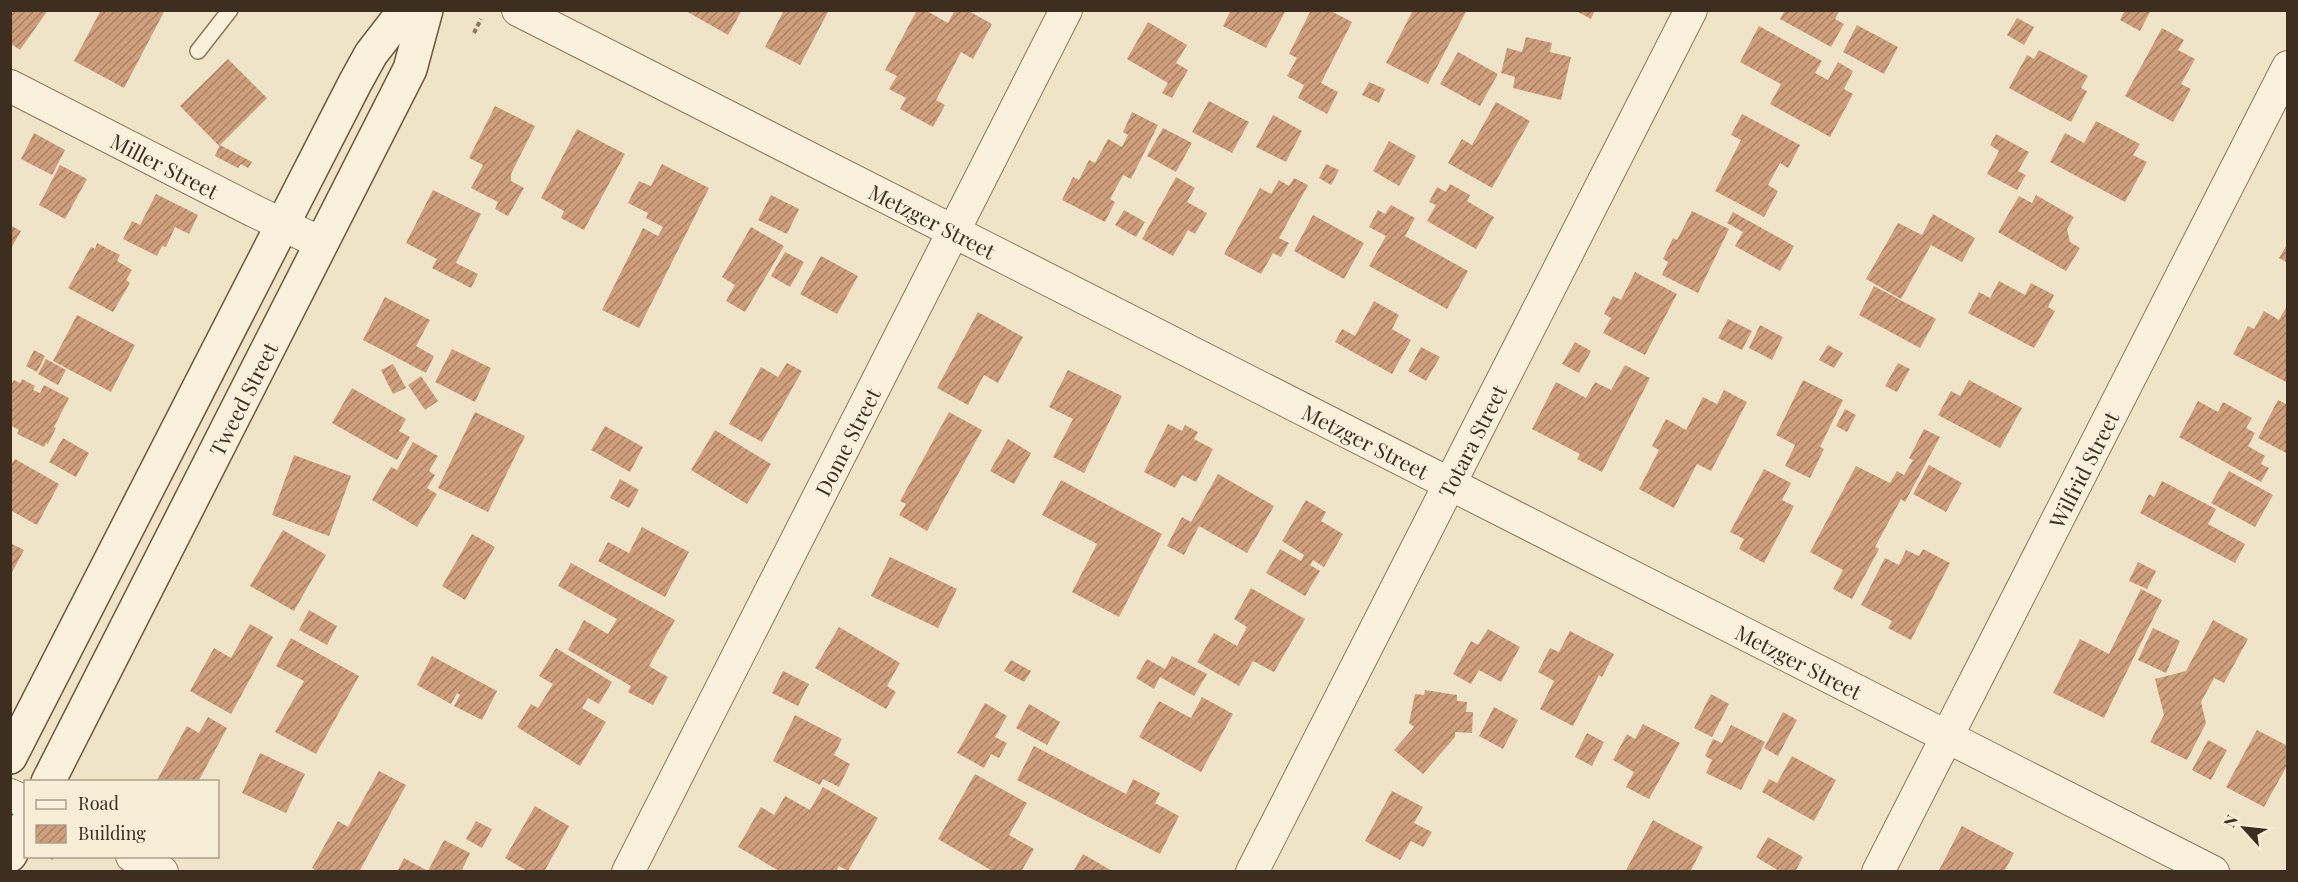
<svg xmlns="http://www.w3.org/2000/svg" width="2298" height="882" font-family="'Playfair Display',serif">
  <defs>
    <pattern id="building-hatch" width="6" height="6" patternUnits="userSpaceOnUse" patternTransform="scale(1.5)"><rect width="6" height="6" fill="#cf9f7d"/><path d="M-1 1l2-2M0 6l6-6M5 7l2-2" fill="none" stroke="#a98266"/></pattern>
  </defs>
  <rect width="100%" height="100%" fill="#f0e4c8"/>
  <!-- building -->
  <path fill="url(#building-hatch)" d="M10,10h38l-28,40 -10,-7z
    M101,10h64l-41,78 -50,-27z
    M684,10h58l-14,25z
    M784,10h45l-29,55 -35,-18z
    M917,10h8l23,13 7,-13h12l25,14 -19,35 -12,-7 -25,48 9,5 -12,22 -33,-18 6,-11 -17,-9 8,-13 -12,-6z
    M1231,10h55l-20,38 -43,-22z
    M1311,10h18l23,12 -31,61 17,9 -11,22 -29,-16 6,-13 -17,-9 10,-18 -8,-4z
    M1413,10h54l-39,74 -42,-21z
    M1574,10h21l-4,9z
    M1785,10h55l-5,9 9,5 -13,23 -51,-28z
    M2120,10h31l-11,21 -20,-11 4,-8z
    M2017,18l17,9 -10,18 -17,-10z
    M1148,22l39,23 -11,18 12,7 -16,28 -10,-5 6,-10 -41,-24z
    M1857,25l41,22 -14,27 -41,-22z
    M1759,26l63,35 -7,12 13,7 10,-18 15,9 -9,18 9,5 -23,43 -60,-33 11,-20 -41,-22z
    M2162,28l22,12 -6,10 17,9 -14,25 10,5 -18,33 -48,-26z
    M1526,37l26,6 -2,9 21,5 -10,43 -48,-12 2,-11 -14,-4 6,-25 15,4z
    M2039,50l49,26 -7,12 6,3 -16,31 -62,-34 18,-33 7,4z
    M1458,52l40,22 -18,32 -40,-22z
    M228,59l39,39 -48,48 -39,-40z
    M1369,82l16,7 -6,14 -17,-8z
    M1209,101l40,21 -17,31 -40,-21z
    M1496,102l34,19 -38,67 -44,-25 14,-24 10,6z
    M495,106l40,20 -24,48v7l13,7 -16,28 -13,-7 3,-7 -27,-14 12,-23 -14,-7z
    M1132,112l26,13 -27,54 -8,-4 -13,24 5,3 -10,20 -43,-22 11,-23 6,3 10,-20 6,3 13,-24 14,8 6,-12 -5,-3z
    M1742,114l58,31 -12,23 -8,-5 -12,22 10,6 -14,26 -49,-26 26,-51 -10,-5z
    M1273,115l29,16 -16,31 -30,-15z
    M2096,121l44,23 -7,11 14,7 -22,40 -75,-40 15,-29 19,10z
    M1163,128l29,15 -16,29 -29,-16z
    M577,129l48,25 -41,76 -23,-12 3,-7 -23,-13z
    M34,133l31,17 -13,25 -31,-16z
    M1996,134l33,18 -11,19 8,4 -9,15 -30,-16 12,-23 -9,-6z
    M1389,141l27,15 -17,30 -26,-15z
    M220,145l32,17 -4,6 -7,-4 -3,4 -23,-12z
    M662,164l47,24 -70,140 -37,-18 41,-82 15,8 5,-9 -17,-9 2,-5 -20,-10 11,-22 12,5z
    M1326,164l13,6 -8,15 -12,-7z
    M60,165l27,14 -22,40 -26,-14z
    M1176,177l19,11 -8,14 20,11 -12,21 -7,-4 -15,26 -31,-17z
    M1294,178l14,7 -29,53 10,5 -8,14 -8,-4 -12,21 -37,-20 36,-66 11,6 8,-14 10,6z
    M1450,184l20,11 -3,6 27,16 -18,32 -49,-28 9,-16 -7,-3 8,-15 9,5z
    M433,190l48,24 -25,49 22,11 -7,14 -39,-20 5,-9 -31,-16z
    M156,194l42,21 -9,19 -14,-7 -9,20 -4,-1 -5,10 -34,-17 9,-18 8,4z
    M771,195l28,14 -12,25 -29,-14z
    M2036,195l38,22 -7,12 3,13 10,6 -14,23 -68,-39 21,-36 13,7z
    M1391,205l24,13 -10,18 63,35 -21,38 -78,-43 17,-30 -17,-9 9,-17 7,4z
    M1124,210l21,12 -9,15 -21,-12z
    M1692,211l37,18 -31,64 -36,-18 6,-13 -5,-3 10,-21 4,2z
    M1733,212l61,34 -14,25 -45,-25 8,-14 -16,-9z
    M1933,214l42,24 -13,24 -31,-17 -30,54 -35,-20 32,-56 24,12z
    M1313,215l51,28 -20,36 -50,-28z
    M10,225l11,6 -11,19z
    M751,227l33,19 -39,66 -19,-11 9,-16 -13,-8z
    M97,243l23,12 -3,6 15,9 -6,10 4,3 -17,29 -45,-24 23,-41 4,2z
    M2288,243v20l-9,-5z
    M785,252l19,10 -14,25 -19,-11z
    M821,256l37,20 -21,38 -37,-20z
    M1635,272l42,22 -32,61 -42,-22 8,-15 -7,-4 9,-18 8,4z
    M1999,281l26,14 6,-12 23,12 -6,12 7,4 -21,37 -66,-35 11,-21 11,6z
    M1874,286l62,33 -16,29 -61,-33z
    M385,297l45,23 -14,26 18,10 -8,17 -63,-33z
    M1374,301l25,14 -7,14 19,11 -19,34 -57,-32 7,-13 13,7z
    M2288,304v79l-55,-29 15,-28 6,3 10,-18 15,9z
    M978,312l45,25 -25,46 -14,-8 -16,30 -31,-17z
    M77,315l58,30 -24,47 -58,-31z
    M1728,319l24,12 -10,19 -24,-12z
    M1760,325l23,12 -11,23 -23,-12z
    M1575,342l16,9 -12,22 -17,-9z
    M1828,345l15,8 -9,15 -15,-8z
    M1421,347l19,10 -14,24 -18,-10z
    M452,349l39,19 -16,34 -40,-20z
    M34,350l11,6 -8,16 -11,-6z
    M46,359l20,11 -8,15 -20,-11z
    M787,363l15,8 -40,71 -33,-18 32,-57 17,10z
    M1898,363l12,6 -13,23 -12,-6z
    M393,364l13,24 -13,6 -12,-24z
    M1625,365l25,13 -48,94 -25,-13 3,-5 -48,-25 24,-47 30,16 9,-16 16,8z
    M1068,370l54,26 -38,77 -31,-16 20,-38 -24,-12z
    M421,376l17,25 -13,9 -17,-25z
    M22,379l13,7 -2,4 7,3 4,-8 25,13 -15,29 2,1 -8,16 -2,-1 -2,4 -27,-13 2,-4 -9,-5v-38l4,-7 6,3z
    M1803,380l40,20 -23,47 4,2 -14,29 -25,-12 10,-21 -19,-10z
    M1969,380l53,28 -22,40 -62,-33 13,-24 9,5z
    M352,388l54,31 -7,12 11,6 -13,23 -65,-37z
    M1724,390l23,12 -36,69 -14,-7 -23,44 -35,-19 20,-39 -7,-4 14,-27 20,11 17,-33 14,7z
    M2278,400l10,5v49l-30,-16z
    M2198,401l20,11 5,-10 29,16 -6,10 9,5 -7,13 17,10 -4,8 8,4 -8,14 -82,-45z
    M1845,409l11,6 -9,17 -11,-6z
    M475,412l50,24 -37,76 -50,-24z
    M949,412l33,18 -55,101 -28,-16 7,-11 -6,-3z
    M1168,424l14,7 3,-6 13,7 -4,7 19,10 -17,33 -14,-7 -7,13 -31,-16z
    M605,426l38,21 -13,25 -39,-22z
    M1924,429l16,8 -35,65 -4,-3 -26,48 4,2 -27,50 -19,-10 10,-19 -33,-18 46,-86 34,17 7,-12 7,4 9,-15 -4,-2z
    M715,430l56,34 -24,40 -56,-34z
    M63,438l26,15 -13,24 -27,-15z
    M1008,439l23,14 -17,31 -24,-13z
    M413,442l25,14 -9,15 6,4 -8,13 10,6 -20,33 -45,-27 19,-33 6,3z
    M294,455l57,21 -22,60 -57,-21z
    M15,459l44,25 -22,41 -27,-15v-44z
    M1929,465l33,18 -16,29 -33,-18z
    M1764,469l27,14 -9,17 12,6 -30,57 -25,-14 5,-10 -14,-7z
    M2229,471l44,24 -18,32 -44,-24z
    M1218,474l56,32 -27,47 -48,-27 -15,29 -17,-9 15,-29 9,5z
    M620,479l19,11 -10,18 -19,-10z
    M1061,480l101,54 -43,83 -47,-25 25,-48 -55,-29z
    M2162,481l54,28 -8,15 37,20 -10,19 -95,-50 9,-19 5,3z
    M1306,500l20,12 -5,9 22,13 -19,33 -11,-7 -3,5 10,6 -15,25 -39,-23 14,-24 21,12 3,-6 -22,-14z
    M642,527l47,25 -24,45 -67,-36 10,-19 21,11z
    M283,530l43,25 -32,56 -44,-25z
    M472,534l23,13 -30,53 -23,-14z
    M10,543l14,7 -14,26z
    M1923,549l27,14 -39,77 -23,-12 4,-7 -31,-16 24,-47 14,7 7,-15 13,6z
    M890,557l67,32 -19,39 -67,-32z
    M2138,562l18,9 -9,18 -18,-8z
    M571,563l104,57 -26,46 19,11 -15,28 -25,-13 3,-6 -63,-36 16,-30 24,14 9,-15 -59,-33z
    M1251,588l54,31 -31,53 -21,-11 -14,25 -42,-24 17,-29 23,13 10,-19 -13,-8z
    M2141,589l21,11 -58,118 -51,-25 27,-54 29,15z
    M309,610l28,16 -10,19 -28,-15z
    M2213,620l35,19 -24,44 -10,-5 -13,24 5,21 -19,37 -37,-18 14,-27 -9,-36 31,-8z
    M250,624l23,13 -42,77 -41,-23 24,-43 17,10z
    M839,627l61,36 -13,23 9,6 -10,17 -71,-41z
    M2153,628l27,13 -14,32 -28,-13z
    M1488,629l32,18 -19,35 -22,-12 -8,14 -18,-10 18,-33 7,4z
    M1570,631l44,23 -12,23 -3,-2 -26,51 -33,-17 14,-28 -16,-9 12,-24 9,4z
    M291,638l68,38 -43,78 -41,-22 29,-51 -28,-15z
    M556,648l56,34 -13,22 -11,-6 -6,10 24,14 -26,44 -63,-39 14,-23 7,4 15,-24 -14,-8z
    M432,656l65,35 -15,29 -28,-14 6,-11 -3,-2 -6,11 -34,-19z
    M1172,656l35,18 -13,22 -34,-19 -6,12 -18,-11 11,-19 18,10z
    M1011,660l20,11 -7,11 -20,-11z
    M783,671l26,13 -11,22 -26,-13z
    M1425,690l32,5v6l10,1 -1,10h7l-1,21 -17,-1v5l-32,37 -29,-24 20,-23 -5,-4 6,-29 9,1z
    M1711,694l18,10 -17,33 -18,-9z
    M1202,697l31,17 -32,58 -62,-35 20,-36 32,17z
    M985,703l22,13 -12,21 12,6 -8,15 -8,-4 -7,14 -27,-15z
    M1029,704l31,18 -13,23 -31,-17z
    M1494,707l24,13 -15,29 -24,-13z
    M1783,712l14,8 -19,36 -14,-8z
    M795,715l47,24 -8,16 16,9 -11,23 -16,-8 -3,6 -47,-24z
    M208,717l19,11 -29,54h-42l31,-56 12,7z
    M1643,724l37,19 -31,56 -23,-12 8,-15 -21,-12 14,-26 8,5z
    M1731,725l34,17 -24,48 -35,-17 6,-13 -7,-4 8,-17 9,4z
    M2257,730l31,16v18l-24,43 -38,-20z
    M1587,733l17,9 -12,24 -17,-9z
    M2208,740l19,10 -16,30 -19,-10z
    M1034,746l92,48 7,-15 27,14 -5,10 24,13 -19,38 -143,-74z
    M260,753l45,21 -19,39 -44,-20z
    M1792,756l44,24 -22,41 -52,-29 7,-13 8,4z
    M379,771l27,14 -47,87h-41l-6,-4 26,-47 10,6z
    M975,774l52,29 -18,32 25,14 -13,23h-27l-56,-33z
    M823,787l55,31 -30,53 -9,-5 -3,6h-55l-43,-25 23,-40 13,8 11,-19 25,14z
    M1392,791l31,16 -9,16 18,9 -9,15 -12,-6 -11,19 -35,-19z
    M535,806l34,20 -25,46h-15l-24,-14z
    M1653,820l50,27 -13,25h-65z
    M476,821l16,8 -10,19 -16,-9z
    M1962,826l52,27 -10,19h-66z
    M1768,837l35,20 -8,15h-14l-25,-15z
    M444,840l26,13 -9,19h-64l7,-14 24,13z
    M1083,854l31,18h-41z"/>
  <g fill="none" stroke-linecap="round" stroke-linejoin="round">
    <defs>
      <path id="lane" d="M198,51l32,-41"/>
      <g id="street">
        <path id="s1" d="M518,10l1695,862"/>
        <path id="s2" d="M10,86l244,125 67,32"/>
        <path d="M10,795l16,7"/>
        <path d="M132,856l30,16"/>
        <path id="s3" d="M628,872l438,-862"/>
        <path id="s4" d="M1252,872l439,-862"/>
        <path id="s5" d="M1878,872l410,-805"/>
      </g>
      <g id="secondary">
        <path d="M10,757l345,-674 16,-29 34,-44"/>
        <path id="s6" d="M48,782l362,-713 16,-59"/>
        <path d="M10,855l16,-30"/>
      </g>
    </defs>
    <!-- lane casing -->
    <use href="#lane" stroke="#8d765c" stroke-width="18"/>
    <!-- street casing -->
    <use href="#street" stroke="#8d765c" stroke-width="34"/>
    <!-- secondary casing -->
    <use href="#secondary" stroke="#6f573f" stroke-width="36"/>
    <!-- path -->
    <path stroke="#8d765c" stroke-width="4" stroke-dasharray="4.5 3" stroke-linecap="butt" d="M474,33l7,-14
      M51,859l1,-3"/>
    <!-- lane -->
    <use href="#lane" stroke="#faf1dc" stroke-width="15"/>
    <!-- street -->
    <use href="#street" stroke="#faf1dc" stroke-width="32"/>
    <!-- secondary -->
    <use href="#secondary" stroke="#faf1dc" stroke-width="33"/>
  </g>
  <g text-anchor="middle" dominant-baseline="central" stroke-width="6" stroke-linejoin="round" paint-order="stroke">
    <!-- street labels -->
    <g font-size="21" fill="#3d2e20" stroke="#f7eed8">
      <text stroke="none"><textPath href="#s2" startOffset="174">Miller Street</textPath></text>
      <text stroke="none"><textPath href="#s1" startOffset="465">Metzger Street</textPath></text>
      <text stroke="none"><textPath href="#s6" startOffset="430">Tweed Street</textPath></text>
      <text stroke="none"><textPath href="#s3" startOffset="483">Dome Street</textPath></text>
      <text stroke="none"><textPath href="#s4" startOffset="484">Totara Street</textPath></text>
      <text stroke="none"><textPath href="#s1" startOffset="951">Metzger Street</textPath></text>
      <text stroke="none"><textPath href="#s5" startOffset="452">Wilfrid Street</textPath></text>
      <text stroke="none"><textPath href="#s1" startOffset="1437">Metzger Street</textPath></text>
    </g>
  </g>
  <!-- border -->
  <rect width="2298" height="882" fill="none" stroke="#3d2e20" stroke-width="24"/>
  <!-- legend -->
  <rect x="24" y="780" width="195" height="78" fill="#f7eed8" stroke="#ada18e" stroke-width="1.5"/>
  <rect x="36" y="800" width="30" height="9" fill="#faf1dc" stroke="#ada18e" stroke-width="1.5"/>
  <text x="78" y="810" font-size="18" fill="#3d2e20">Road</text>
  <rect x="36" y="825" width="30" height="18" fill="url(#building-hatch)" stroke="#ada18e" stroke-width="1.5"/>
  <text x="78" y="840" font-size="18" fill="#3d2e20">Building</text>
  <!-- north arrow -->
  <g transform="translate(2244 828) rotate(297)" stroke="#f7eed8" stroke-width="4.5" paint-order="stroke">
  <path d="M0-4.5L10 22L0 15L-10 22Z" fill="#3d2e20"/>
  <text y="-9" font-size="16" font-weight="bold" text-anchor="middle" fill="#3d2e20">N</text>
  </g>
</svg>
